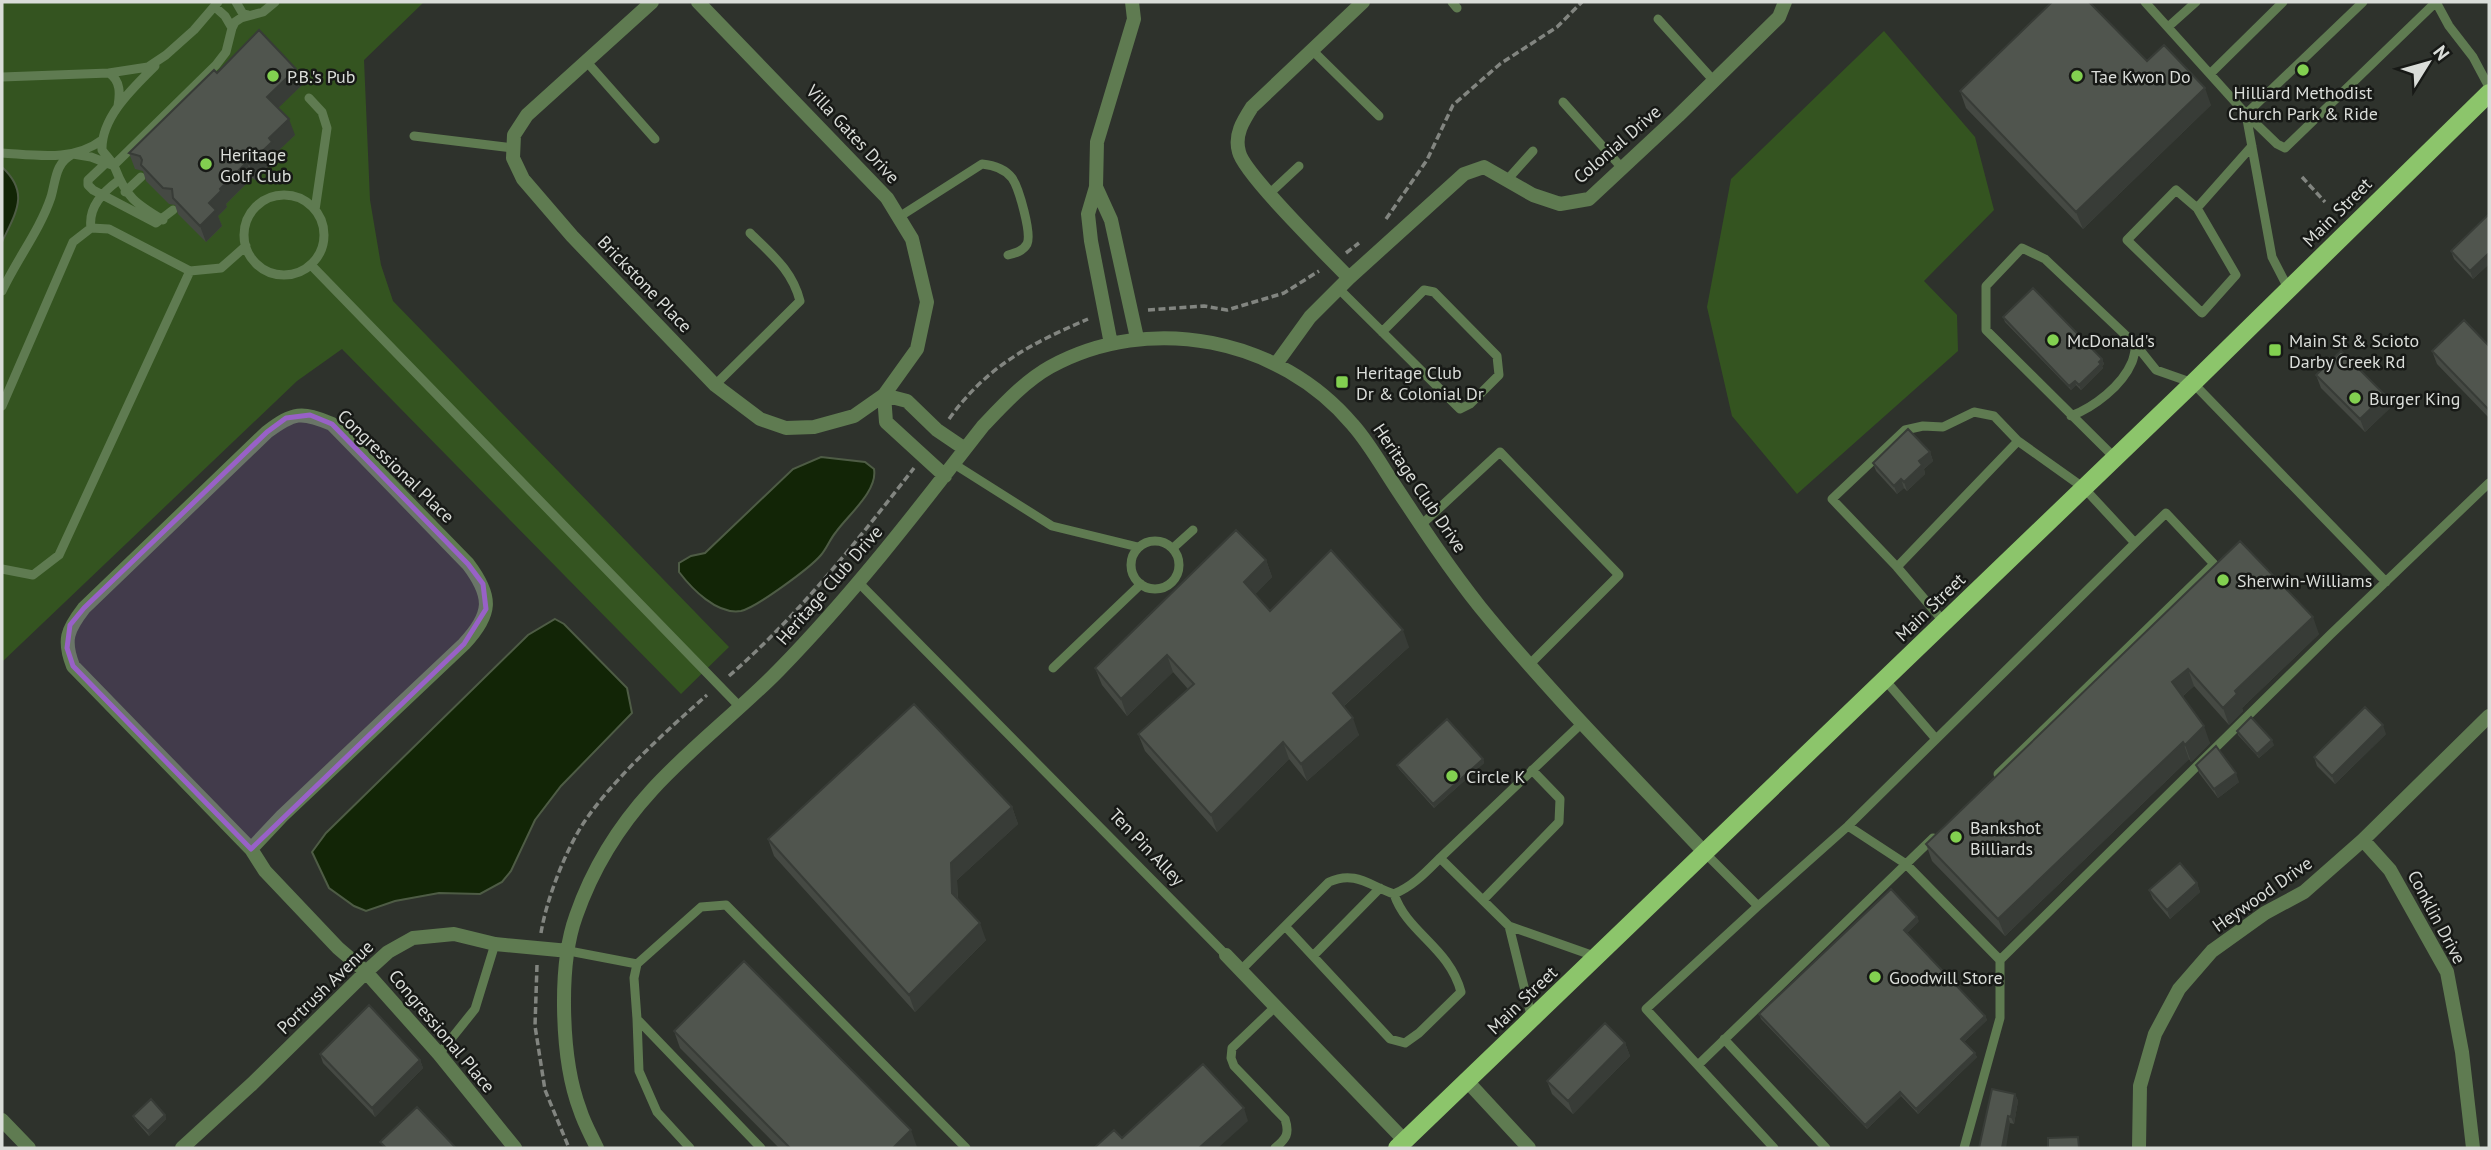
<svg xmlns="http://www.w3.org/2000/svg" width="2491" height="1150" font-family="'PT Sans',sans-serif">
  <rect width="100%" height="100%" fill="#2e322c"/>
  <!-- green -->
  <path fill="#345420" d="M2,2h422l-60,58 6,140 11,65 12,36 336,346 -48,47 -339,-345 -45,32 -295,281z
    M1884,31l91,106 19,73 -70,71 33,34 1,36 -161,143 -65,-78 -25,-109 24,-128z"/>
  <!-- water -->
  <path fill="#122506" stroke="#4e5c45" stroke-width="2" d="M2,167c28,26 14,45 0,75z
    M821,457l44,5 9,7c4,22 -26,46 -38,63 -6,7 -9,16 -15,23 -11,13 -64,52 -80,56 -24,4 -49,-22 -62,-39v-9l12,-7 14,-3 88,-84z
    M555,619l9,5 63,64 5,25 -71,73 -26,34 -24,51 -9,11 -22,12 -41,-1 -44,8 -29,10 -12,-5 -25,-18 -17,-36 14,-19 202,-198z"/>
  <g fill="none" stroke-linecap="round" stroke-linejoin="round">
    <!-- path -->
    <path stroke="#828580" stroke-width="3.5" stroke-dasharray="7 3.5" stroke-linecap="butt" d="M2302,177l23,25
      M1386,219l41,-59 26,-55 47,-41 57,-37 25,-25
      M1346,253l13,-10
      M1148,310l56,-4 23,4 57,-17 35,-22
      M949,419c38,-53 81,-75 139,-100
      M729,676c70,-61 128,-135 185,-208
      M541,933c5,-31 21,-73 37,-101 26,-45 89,-102 129,-137
      M537,965l-2,61 10,64 24,58"/>
    <!-- lane -->
    <path stroke="#5f7b51" stroke-width="9" d="M236,2l7,12 5,1
      M1452,2l5,6
      M2145,2l101,112 31,30 8,4 151,-146
      M2436,2l13,24 24,31 16,30
      M215,7l10,9 7,12
      M1658,19l56,62
      M2168,27l28,-25
      M1312,50l67,66
      M586,61l69,78
      M155,66c-21,21 -54,51 -53,84 4,6 10,11 13,18 11,29 21,36 48,52
      M109,73c12,8 11,21 9,33
      M2210,74l73,-72
      M2,77l107,-4 39,-6 18,-12 28,-25 24,-28
      M309,98l13,14 5,16 -12,82
      M1563,102l59,66
      M414,136l99,12
      M2,153c34,2 71,9 100,-13
      M106,163l-18,17v5l5,5 63,33 17,-13
      M114,165l102,-100 10,-13 6,-24 3,-6 6,-4 22,-6 12,-10
      M1507,180l26,-29
      M125,192l16,-15
      M1269,194l30,-28
      M244 235a40 40 0 1 1 80 0a40 40 0 1 1-80 0Z
      M2197,208l39,67 -34,38 -75,-73 49,-50 21,18 55,-62
      M899,217l83,-53c11,1 23,5 30,14 7,10 20,56 15,66 -4,7 -11,9 -19,11
      M91,228c-3,-21 12,-36 28,-48
      M311,265l429,442
      M1339,289l121,120 10,-5 29,-29 -2,-19 -63,-64 -10,-2 -42,42
      M2289,290l-17,-33 -26,-143 117,-112
      M2,291c15,-32 38,-61 49,-94 5,-17 4,-34 22,-43l18,3 21,8
      M715,385l85,-84c-8,-31 -28,-46 -50,-68
      M2,406l71,-164 18,-14 18,1 81,42 31,-3 25,-22
      M2071,416c23,-9 51,-30 61,-54 2,-5 3,-11 4,-17
      M2115,458l-129,-128v-44l36,-38 23,11 91,86 20,25 37,13 193,199
      M954,464l98,62 86,21
      M1421,525l79,-73 119,123 -89,89
      M1131 565a24 24 0 1 1 48 0a24 24 0 1 1-48 0Z
      M1173,548l20,-18
      M1897,567l-65,-68 73,-69 18,-4 20,1 31,-15 20,4 24,25
      M2,569l31,6 26,-20 131,-284
      M859,583l367,372
      M1053,668l88,-84
      M1885,680l51,59
      M1582,723l-142,135 69,68 88,31
      M1998,774l216,-210 -48,-51 -31,30
      M1848,826l58,38 94,96
      M1705,853l53,53 90,-80 287,-283 -51,-55 -66,-47 -121,126 47,55
      M1483,900l76,-78 1,-23 -28,-29
      M1758,906l-112,103 128,139
      M1285,926l105,113 15,4 14,-10 42,-41c-12,-45 -54,-59 -67,-98
      M1509,926l23,93
      M569,951l68,13
      M1313,956l67,-68
      M1240,971l89,-89c26,-12 41,4 65,12 19,-8 31,-21 46,-36
      M1275,1007l-43,41 -1,10 3,8 51,53c5,15 1,20 -10,29
      M637,1019l-3,-41 3,-14 64,-57 25,-2 240,243
      M1724,1039l102,109
      M439,1054l36,-45 20,-65
      M1698,1065l235,-227
      M690,1148l-33,-36 -18,-41 -2,-52 124,129
      M1964,1148l36,-130v-58l331,-326 158,-151"/>
    <!-- street -->
    <path stroke="#5f7b51" stroke-width="14" d="M652,2l-125,113 -13,20 -1,23 10,21 49,57 143,149 45,34 26,9 28,-1 40,-11 30,-21
      M698,2l189,196 25,41 15,63 -10,47 -33,46 2,27 59,54
      M1096,187l15,33 26,118
      M1349,278c-20,-21 -105,-104 -110,-126 -5,-17 4,-31 13,-45l111,-105
      M1111,344l-20,-103 -3,-27 8,-27 1,-45 37,-123 -2,-17
      M1276,364l34,-47 39,-39 115,-104 20,-7 49,28 27,9 29,-5 89,-83 101,-99 6,-15
      M884,395l23,6 30,29 28,19
      M2363,840l27,30 57,102 15,80 11,96
      M251,849l31,-33 182,-172c28,-30 29,-47 4,-80l-136,-140c-31,-13 -38,-12 -65,8l-183,176c-17,22 -21,32 -11,58l178,183 14,22 73,77 28,24 73,82 76,94
      M1226,955l179,186
      M1467,1081l62,67
      M2,1120l27,28
      M182,1148l70,-64 114,-112 22,-20 25,-14 41,-4 41,10 74,7
      M597,1148c-6,-13 -13,-25 -17,-38 -19,-50 -22,-144 -4,-194 16,-46 43,-90 76,-126 38,-42 87,-79 127,-120 75,-77 138,-159 204,-244 20,-21 42,-45 67,-59 100,-55 230,-29 303,58 16,18 28,40 42,61 27,41 54,82 85,121 70,86 149,165 225,246
      M2139,1148l1,-62 15,-52 24,-45 33,-38 53,-38 39,-21 59,-52 126,-124"/>
    <!-- primary -->
    <path stroke="#8cc56b" stroke-width="18" d="M1397,1148l796,-765 296,-290"/>
  </g>
  <!-- wall -->
  <path fill="#454943" d="M2147,61l64,44 -128,124 -117,-121 -6,-17z
    M296,69l6,16 -24,23 17,27 -19,18 2,5 -23,22 -3,-2 -26,26 1,3 -9,9 4,10 -16,16 -28,-28 -3,-9 -6,-1 -23,-23 -3,-10 -8,-2 -6,-16 88,-80z
    M2489,214v50l-16,15 -19,-20 -3,-8z
    M2003,317l99,42 2,5 -2,2 1,2 -22,22 -5,-5 -5,5 -66,-68z
    M2489,346v72l-52,-54 -5,-13z
    M2316,375l74,33 -25,24 -44,-44z
    M1930,452l3,9 -9,8 1,5 -18,17 -3,-3 -7,6 -21,-23 -3,-8z
    M2240,541l79,93 -77,74 1,3 -14,14 -35,-39 -11,10 27,47 -19,19 -2,-3 -184,177 -73,-75 -6,-17z
    M1266,560l6,17 -17,17 15,17 139,36 -65,59 15,29 -52,46 -18,-22 -72,73 -72,-81 -7,-17 50,-45 -15,-17 -46,44 -25,-31 -7,-17z
    M2237,731l37,14 -15,13 -21,-23z
    M2386,734l-51,50 -18,-18 -3,-9z
    M1483,759l1,4 -50,45 -35,-39 -2,-4z
    M2196,765l43,17 -21,16 -19,-25z
    M1012,807l6,17 -61,56 1,20 28,40 -71,72 -141,-156 -6,-17z
    M2197,883l3,9 -30,27 -17,-20 -4,-9z
    M1919,921l-12,12 78,83 2,4 -23,22 13,15 -59,57 -17,-18 -34,33 -106,-110 -2,-5z
    M674,1031l243,116 -138,1 -99,-100z
    M1625,1043l5,13 -57,58 -21,-20 -5,-13z
    M320,1054l100,6 3,8 -48,49 -52,-54z
    M2015,1094l3,7 -4,23 -4,-1 -31,25z
    M165,1115l1,4 -17,17 -14,-16 -2,-4z"/>
  <!-- shaded-wall -->
  <path fill="#383c37" d="M296,69l6,16 -29,28 -6,-16z
    M2205,88l6,17 -128,124 -7,-17z
    M289,119l6,16 -19,18 2,5 -23,22 -6,-16 20,-26z
    M247,162l5,16 -26,26 1,3 -9,9 4,10 -16,16 -6,-16 9,-23 11,-14z
    M2489,253v11l-16,15 -3,-8z
    M2102,359l2,5 -2,2 1,2 -22,22 -2,-5z
    M2075,381l1,4 -5,5 -2,-4z
    M2385,395l5,13 -25,24 -5,-13z
    M1930,452l3,9 -9,8 1,5 -18,17 -3,-9 15,-21z
    M1901,479l3,9 -7,6 -3,-8z
    M1266,560l6,17 -21,22 -7,-17z
    M2313,617l6,17 -77,74 1,3 -14,14 -6,-17 12,-17z
    M1403,630l6,17 -70,63 -6,-17z
    M1167,655l6,17 -46,44 -6,-17z
    M2188,669l6,17 -15,13 -7,-17z
    M1353,718l6,17 -52,46 -6,-17z
    M2383,725l3,9 -51,50 -3,-8z
    M2204,726l6,17 -19,19 -6,-17z
    M2272,740l2,5 -15,13 -2,-4z
    M1283,742l6,17 -72,73 -6,-17z
    M2183,742l6,17 -184,177 -7,-17z
    M1483,759l1,4 -50,45 -1,-4z
    M2236,773l3,9 -21,16 -4,-9z
    M1012,807l6,17 -61,56 1,30 -6,-17 -1,-30z
    M2197,883l3,9 -30,27 -3,-9z
    M1917,917l2,4 -14,14 -1,-5z
    M980,923l6,17 -71,72 -6,-17z
    M1985,1016l2,4 -24,23 -2,-4z
    M1625,1043l5,13 -57,58 -5,-13z
    M1975,1053l2,4 -59,57 -2,-5z
    M420,1060l3,8 -48,49 -3,-9z
    M1900,1092l1,4 -34,33 -2,-4z
    M2015,1094l3,7 -4,23 -3,-7z
    M1244,1108l4,13 -30,27h-19z
    M165,1115l1,4 -17,17 -1,-5z
    M2008,1116l2,7 -4,25h-4z
    M911,1130l6,17 -24,1z"/>
  <!-- building -->
  <path fill="#50554e" stroke="#383c37" stroke-width="2" d="M2052,2h37l58,59 17,-16 41,43 -129,124 -116,-121z
    M259,30l37,39 -29,28 22,22 -20,19 3,4 -23,22 -2,-2 -27,27 1,2 -12,12 7,7 -16,16 -27,-28 -1,-9 -9,-1 -22,-23 1,-5 -2,-4 -11,-3 85,-83 3,3z
    M2489,214v39l-19,18 -19,-20z
    M2033,288l69,71 -3,3 2,2 -22,21 -4,-4 -6,5 -66,-69z
    M2464,320l25,26v64l-57,-59z
    M2341,351l44,44 -25,24 -44,-44z
    M1908,429l22,23 -11,9 3,4 -18,17 -3,-3 -7,7 -21,-23z
    M1236,530l30,30 -22,22 26,29 61,-61 72,80 -70,63 20,25 -52,46 -18,-22 -72,73 -73,-81 56,-50 -27,-29 -46,44 -26,-31z
    M2240,541l73,76 -78,74 2,3 -14,14 -35,-39 -16,13 32,44 -19,19 -2,-3 -185,177 -72,-75z
    M914,704l98,103 -61,56 1,30 28,30 -71,72 -141,-156z
    M2365,707l18,18 -51,51 -18,-19z
    M2251,717l21,23 -15,14 -20,-23z
    M1447,719l36,40 -50,45 -36,-39z
    M2216,746l20,27 -22,16 -18,-24z
    M2180,863l17,20 -30,27 -18,-20z
    M1891,889l26,28 -13,13 81,86 -24,23 14,14 -59,56 -16,-17 -35,33 -106,-111z
    M744,961l167,169 -18,18h-103l-116,-117z
    M369,1005l51,55 -48,48 -52,-54z
    M1605,1023l20,20 -57,58 -21,-20z
    M1203,1064l41,44 -45,40h-105l20,-18 8,8z
    M1992,1089l23,5 -4,23 -3,-1 -6,32h-23z
    M151,1099l14,16 -17,16 -15,-15z
    M417,1107l39,41h-70l-6,-6z
    M2078,1137l1,11h-31v-10z"/>
  <!-- marked area -->
  <path fill="#9861c7" fill-opacity="0.2" stroke="#9861c7" stroke-width="5" stroke-linejoin="round" d="M310,415l22,9 136,140 15,20 3,25 -22,35 -213,205 -178,-183 -6,-18 3,-23 14,-17 183,-176 19,-14z"/>
  <!-- markers -->
  <g fill="#82d050" stroke="#171916" stroke-width="2.5">
    <circle cx="2303" cy="70" r="7"/>
    <circle cx="273" cy="76" r="7"/>
    <circle cx="2077" cy="76" r="7"/>
    <circle cx="206" cy="164" r="7"/>
    <circle cx="2053" cy="340" r="7"/>
    <rect x="2268" y="343" width="14" height="14" rx="3.5"/>
    <rect x="1335" y="375" width="14" height="14" rx="3.5"/>
    <circle cx="2355" cy="398" r="7"/>
    <circle cx="2223" cy="580" r="7"/>
    <circle cx="1452" cy="776" r="7"/>
    <circle cx="1956" cy="837" r="7"/>
    <circle cx="1875" cy="977" r="7"/>
  </g>
  <g text-anchor="middle" dominant-baseline="central" stroke-width="5" stroke-linejoin="round" paint-order="stroke">
    <!-- poi labels -->
    <g font-size="18" fill="#daddd9" stroke="#171916" text-anchor="start">
      <text x="287" y="76">P.B.'s Pub</text>
      <text x="2091" y="76">Tae Kwon Do</text>
      <text x="2303" y="92" text-anchor="middle">Hilliard Methodist<tspan x="2303" dy="21">Church Park &amp; Ride</tspan></text>
      <text x="220" y="154">Heritage<tspan x="220" dy="21">Golf Club</tspan></text>
      <text x="2067" y="340">McDonald's</text>
      <text x="2289" y="340">Main St &amp; Scioto<tspan x="2289" dy="21">Darby Creek Rd</tspan></text>
      <text x="1356" y="372">Heritage Club<tspan x="1356" dy="21">Dr &amp; Colonial Dr</tspan></text>
      <text x="2369" y="398">Burger King</text>
      <text x="2237" y="580">Sherwin-Williams</text>
      <text x="1466" y="776">Circle K</text>
      <text x="1970" y="827">Bankshot<tspan x="1970" dy="21">Billiards</tspan></text>
      <text x="1889" y="977">Goodwill Store</text>
    </g>
    <!-- street labels -->
    <g font-size="18" fill="#daddd9" stroke="#171916">
      <text transform="translate(853 134) rotate(47)">Villa Gates Drive</text>
      <text transform="translate(1617 144) rotate(-41)">Colonial Drive</text>
      <text transform="translate(2337 212) rotate(-45)">Main Street</text>
      <text transform="translate(645 284) rotate(46)">Brickstone Place</text>
      <text transform="translate(396 466) rotate(44)">Congressional Place</text>
      <text transform="translate(1420 488) rotate(56)">Heritage Club Drive</text>
      <text transform="translate(829 585) rotate(-49)">Heritage Club Drive</text>
      <text transform="translate(1930 607) rotate(-44)">Main Street</text>
      <text transform="translate(1147 847) rotate(46)">Ten Pin Alley</text>
      <text transform="translate(2262 894) rotate(-35)">Heywood Drive</text>
      <text transform="translate(2437 917) rotate(62)">Conklin Drive</text>
      <text transform="translate(325 987) rotate(-44)">Portrush Avenue</text>
      <text transform="translate(1522 1000) rotate(-44)">Main Street</text>
      <text transform="translate(442 1031) rotate(50)">Congressional Place</text>
    </g>
  </g>
  <!-- border -->
  <rect width="2491" height="1150" fill="none" stroke="#daddd9" stroke-width="7"/>
  <!-- north arrow -->
  <g transform="translate(2428 63) rotate(53)" stroke="#171916" stroke-width="5" paint-order="stroke">
  <path d="M0-5L12 26L0 18L-12 26Z" fill="#daddd9"/>
  <text y="-10" font-size="19" font-weight="bold" text-anchor="middle" fill="#daddd9">N</text>
  </g>
</svg>
